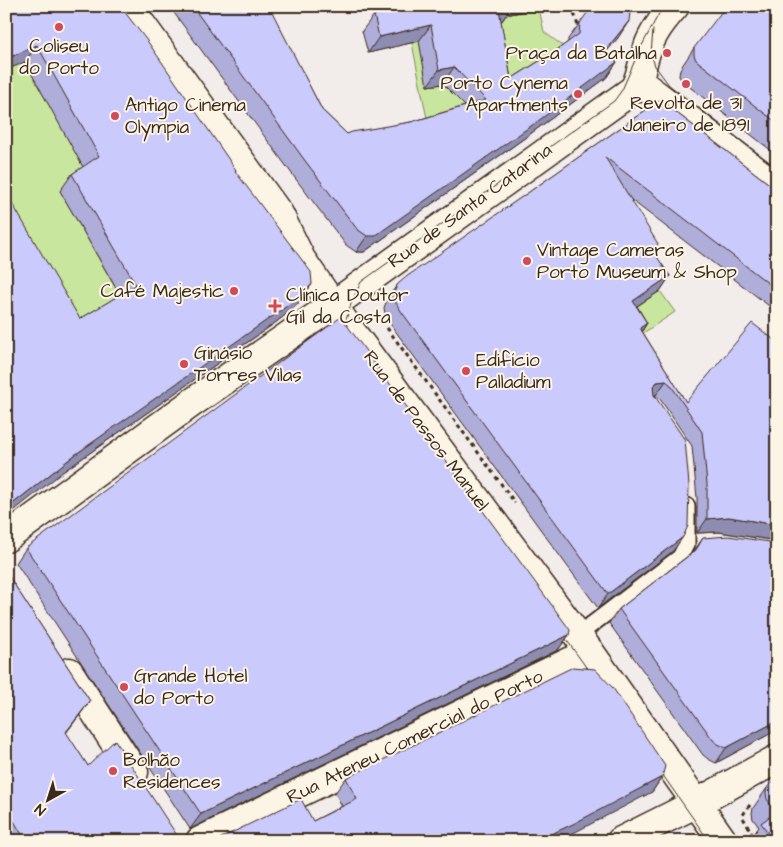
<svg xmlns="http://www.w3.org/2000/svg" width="783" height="847" font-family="'Architects Daughter',sans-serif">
  <rect width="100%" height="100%" fill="#f2ecea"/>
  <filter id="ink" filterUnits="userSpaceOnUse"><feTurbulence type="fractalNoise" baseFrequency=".02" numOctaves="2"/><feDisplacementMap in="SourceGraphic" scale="10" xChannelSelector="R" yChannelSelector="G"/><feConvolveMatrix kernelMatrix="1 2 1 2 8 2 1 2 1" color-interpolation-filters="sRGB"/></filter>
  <g filter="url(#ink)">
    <!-- green -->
    <path fill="#c9e69e" stroke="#82885e" d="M539,8l5,24 24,18 -99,60 -40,19 -17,-86 90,-22 -1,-5z
      M25,62l62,111 -27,18 64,112 -55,34 -63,-107v-160z
      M660,291l15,21 -38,25 -14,-22z"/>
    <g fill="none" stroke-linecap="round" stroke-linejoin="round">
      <defs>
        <path id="lane" d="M578,635l102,-78 7,-14v-37"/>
        <path id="street" d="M6,538l187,-136 140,-97
          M69,672l65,100
          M200,841l390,-189"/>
        <path id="secondary" d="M128,6l151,208 22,45 44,64 245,329 133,189
          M638,81l139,106
          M333,305l301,-216c8,-14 8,-28 14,-42 5,-15 17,-30 27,-41
          M621,841l76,-38 80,-44"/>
      </defs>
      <!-- lane casing -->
      <use href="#lane" stroke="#3b2a1e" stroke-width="19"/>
      <!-- street casing -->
      <use href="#street" stroke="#3b2a1e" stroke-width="31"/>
      <!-- secondary casing -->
      <use href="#secondary" stroke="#3b2a1e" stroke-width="31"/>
      <!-- path -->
      <path stroke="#3b2a1e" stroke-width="3" stroke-dasharray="4 4" stroke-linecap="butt" d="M572,6l6,20
        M387,328l128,175
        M750,805l-8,11 14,25"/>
      <!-- lane -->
      <use href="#lane" stroke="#fcf5e5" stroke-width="15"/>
      <!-- street -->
      <use href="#street" stroke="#fcf5e5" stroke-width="28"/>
      <!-- secondary -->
      <use href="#secondary" stroke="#fcf5e5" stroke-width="28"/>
      <!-- tram -->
      <path stroke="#3b2a1e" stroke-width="1" d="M653,30l-2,24 4,12 14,19 108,83
        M348,336l-3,-13 7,-22 9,-19 253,-181 8,-11 17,-39 24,-45
        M558,628l38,53
        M655,764l54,77"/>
    </g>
    <!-- wall -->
    <path fill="#afaeda" stroke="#3b2a1e" d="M6,6l230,164 -1,2 77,112 -12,17 -7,8 -18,14 -211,148 16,-152 40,-24 -60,-104 12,-17 11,-7 -58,-105z
      M169,6h106l-5,4 52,100 25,24 64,-12 54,-16 -22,-22 -16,2 -8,-45 -51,12 -6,-22 12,-16 8,-2 -2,-7h168l-42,9 -4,6 -1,1 10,57 46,-29 11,-8v-3l12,-16 49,-2 -24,32 12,9 -11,16 -80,59 -162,115h-8l-10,-7 -51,-67z
      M777,6v149l-95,-74 -3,-5 1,-7 14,-21z
      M660,100l117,90v122l-147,-113 23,53 17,24 -10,15 -23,15 10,17 -5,8 129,209 -52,-8 -22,1v-35l-5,-52 -32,-47 -5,-4 18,156 -75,57 -207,-283 -5,-7 -2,-10 3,-9 10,-14z
      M703,538l74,192 -61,33 -8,-4 -5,-4 -94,-132 10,-14 74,-57z
      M26,548l543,87 -11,15 -368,179 -174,-266z
      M6,572l84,129 -24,32 22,33 95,74 4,1h-180z
      M662,777l-10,15 -339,29 29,-15 -7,-13 11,-15z
      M777,781v60h-28l10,-14 -6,-8 -1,-6 1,-5 14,-20z"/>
    <!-- shaded-wall -->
    <path fill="#8e8db1" stroke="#3b2a1e" d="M266,6h9l-19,14z
      M508,6h40l-42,9 -4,6 -15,4 12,-16z
      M629,21l-11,17 -25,30 11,-16z
      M431,25l-12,16 -51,12 11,-16z
      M37,45l-12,17 -19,8v-11z
      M617,62l-11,16 -80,59 -162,115h-8l11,-16z
      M454,67l-11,17 -16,2 12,-16z
      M670,276l-10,15 -37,24 10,-14z
      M312,284l-12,17 -7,8 -18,14 -211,148 -58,46v-8l70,-55z
      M647,323l-10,15 3,-10z
      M666,381l-10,14 -9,1 10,-14z
      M729,517l48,8v13l-6,2 -52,-8 -22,1 10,-14z
      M683,537l-10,14 -75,57 10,-14z
      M569,635l-11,15 -368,179 11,-15z
      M90,701l-11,15 -24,31 11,-15z
      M777,721v9l-61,33 10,-15z
      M662,777l-10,15 -90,47 -4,2h-22z"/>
    <!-- building -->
    <path fill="#cbcafd" stroke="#3b2a1e" d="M6,6h114l28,36 88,128 -1,1 76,101 1,12 -7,8 -18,14 -211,148 -70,55v-316l74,126 56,-34 -64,-111 27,-18 -62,-111 -31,14z
      M192,6h77l53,104 25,24 5,-2 59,-10 75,-22 -32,-33 -15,3 -8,-45 -52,12 -5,-22 22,-5 -1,-4h114l-10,3 12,70 46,-29 22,-16 1,-11 12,-17h32l6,6 -1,9 -25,31 13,10 -79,59 -156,110 -7,5h-8l-10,-7 -51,-67z
      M726,6h51v117l-81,-63 -2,-5v-7z
      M660,100l117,90v100l-172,-133 53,87 -5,7 17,25 -37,25 14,22 -7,5 46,74 66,-79 25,19v183l-48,-8 -22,2v-35l-5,-52 -32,-48 -4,-3 -9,1 -4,4 1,9 31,45 4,45 -1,41 -5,11 -75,57 -207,-283 -5,-8 -2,-10 3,-8 9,-8 123,-85z
      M341,317l229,313 -1,5 -368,179 -175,-266z
      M728,536l49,7v178l-51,27 -8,-4 -5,-4 -94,-131 77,-59 7,-12z
      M6,572l84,129 -24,31 22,34 27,-26 61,94 7,6 4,1h-161l-20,-33z
      M573,667l22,2 18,19 52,78 -3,11 -89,47 -37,17h-323l4,-1 84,-41 12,22 44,-22 -11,-21z
      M777,781v60h-3l-13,-18 15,-11 -9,-13 -1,-6 1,-5 3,-4z
      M200,837l8,4h-16z"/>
  </g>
  <!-- markers -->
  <g fill="#d1495b" stroke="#fcf5e5" stroke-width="2">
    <circle cx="59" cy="27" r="5"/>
    <circle cx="667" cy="53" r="5"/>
    <circle cx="686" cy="84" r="5"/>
    <circle cx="578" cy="94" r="5"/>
    <circle cx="115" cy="116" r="5"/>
    <circle cx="527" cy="261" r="5"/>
    <circle cx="234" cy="291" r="5"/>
    <path d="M272.5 298.5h5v5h5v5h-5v5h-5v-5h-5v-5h5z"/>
    <circle cx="184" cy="364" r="5"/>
    <circle cx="466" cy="371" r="5"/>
    <circle cx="124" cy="687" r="5"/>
    <circle cx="113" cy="771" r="5"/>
  </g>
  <g text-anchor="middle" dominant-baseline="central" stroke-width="4" stroke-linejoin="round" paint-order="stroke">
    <!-- poi labels -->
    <g font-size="19" fill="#3b2a1e" stroke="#fcf5e5" text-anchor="start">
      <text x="59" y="46" text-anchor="middle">Coliseu<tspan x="59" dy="22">do Porto</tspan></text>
      <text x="657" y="53" text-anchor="end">Praça da Batalha</text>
      <text x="568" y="83" text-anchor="end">Porto Cynema<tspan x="568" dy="22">Apartments</tspan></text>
      <text x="686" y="103" text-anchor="middle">Revolta de 31<tspan x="686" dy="22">Janeiro de 1891</tspan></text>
      <text x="125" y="105">Antigo Cinema<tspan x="125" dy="22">Olympia</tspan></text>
      <text x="537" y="250">Vintage Cameras<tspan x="537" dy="22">Porto Museum &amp; Shop</tspan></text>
      <text x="224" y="291" text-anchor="end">Café Majestic</text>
      <text x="286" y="295">Clínica Doutor<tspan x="286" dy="22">Gil da Costa</tspan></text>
      <text x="194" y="353">Ginásio<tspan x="194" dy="22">Torres Vilas</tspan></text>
      <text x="476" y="360">Edifício<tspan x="476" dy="22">Palladium</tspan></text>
      <text x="134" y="676">Grande Hotel<tspan x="134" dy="22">do Porto</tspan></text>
      <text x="123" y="760">Bolhão<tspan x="123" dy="22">Residences</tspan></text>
    </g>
    <!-- street labels -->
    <g font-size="19" fill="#3b2a1e" stroke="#fcf5e5">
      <text transform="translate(470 206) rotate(-36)">Rua de Santa Catarina</text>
      <text transform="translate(426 431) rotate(53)">Rua de Passos Manuel</text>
      <text transform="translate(415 737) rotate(-26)">Rua Ateneu Comercial do Porto</text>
    </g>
  </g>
  <!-- margin -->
  <rect width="783" height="847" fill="none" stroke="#fcf5e5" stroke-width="25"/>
  <rect x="12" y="12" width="758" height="822" fill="none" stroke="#3b2a1e" stroke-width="2" filter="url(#ink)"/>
  <!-- north arrow -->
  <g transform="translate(48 800) rotate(219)" stroke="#fcf5e5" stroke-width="4" paint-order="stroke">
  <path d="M0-4L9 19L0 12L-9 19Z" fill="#3b2a1e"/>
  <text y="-8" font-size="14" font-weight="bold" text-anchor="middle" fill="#3b2a1e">N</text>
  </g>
</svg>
